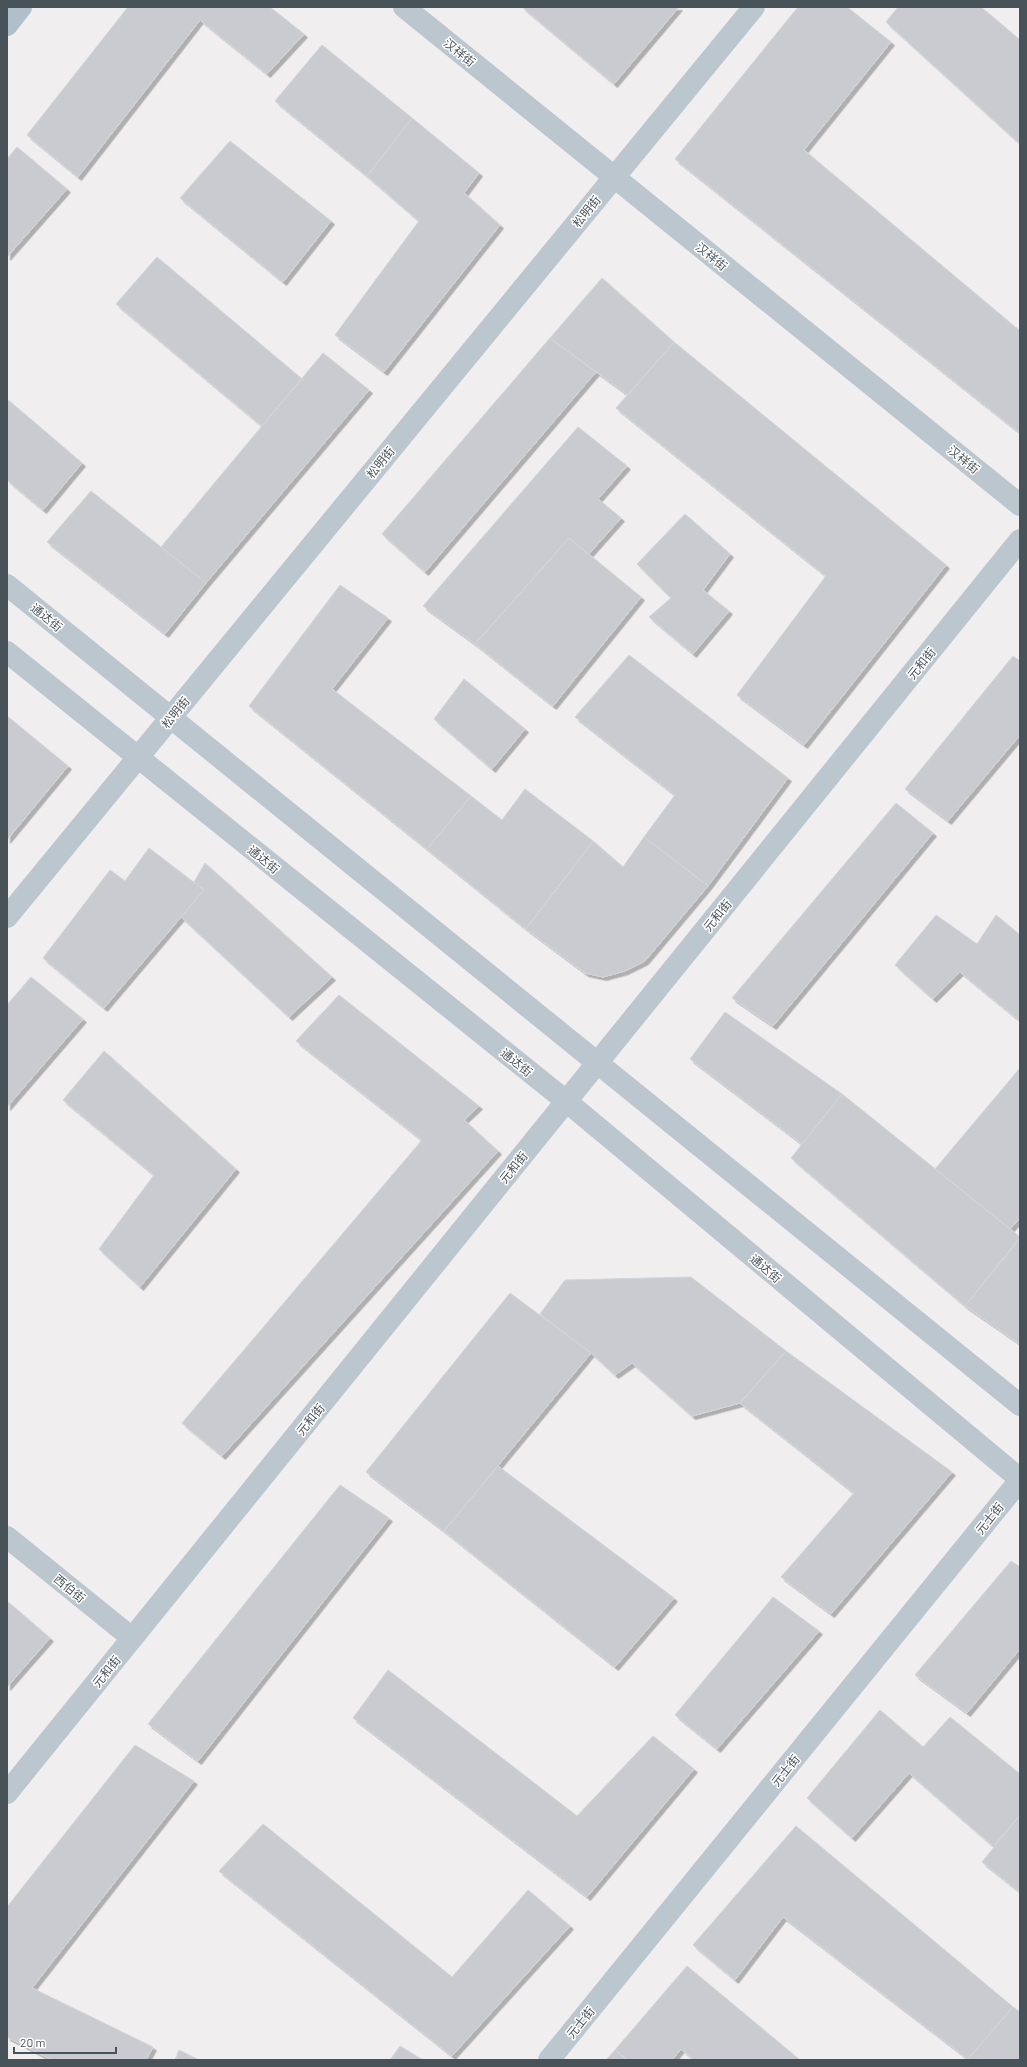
<svg xmlns="http://www.w3.org/2000/svg" width="1027" height="2067" font-family="Barlow,'Noto Sans SC',sans-serif">
  <defs>
    <filter id="shadow"><feDropShadow dx="3.5" dy="3.5" stdDeviation="0" flood-color="#0004"/></filter>
  </defs>
  <rect width="100%" height="100%" fill="#f0eeee"/>
  <!-- building -->
  <path fill="#c9cbd0" stroke="#d2d5d9" filter="url(#shadow)" d="M128,7h142l34,27 -37,40 -67,-54 -122,157 -51,-42z
    M522,7h157l-65,77z
    M798,7h49l44,35 -87,108 216,181v102l-345,-274z
    M898,7h83l39,33v104l-134,-122z
    M322,45l90,73 -45,58 -92,-75z
    M412,118l67,55 -15,20 36,32 -116,147 -49,-37 84,-114 -52,-45z
    M230,141l101,80 -48,61 -103,-84z
    M17,147l50,42 -60,68v-98z
    M157,257l145,122 -40,47 -146,-122z
    M602,278l72,64 -46,53 -78,-57z
    M550,338l46,34 -171,200 -43,-38z
    M674,342l272,223 -142,180 -67,-50 89,-119 -210,-168z
    M323,353l46,37 -163,193 -45,-36z
    M7,399l75,64 -39,47 -36,-30z
    M578,427l49,39 -29,33 23,19 -32,36 -20,-16 -94,106 -52,-38z
    M91,491l115,92 -41,51 -118,-92z
    M685,514l45,40 -27,36 26,21 -36,43 -44,-37 22,-19 -34,-34z
    M569,538l72,59 -88,109 -78,-62z
    M340,585l48,33 -56,71 139,107 -44,53 -178,-143z
    M629,655l159,123 -80,108 -64,-49 31,-42 -100,-78z
    M1013,656l7,5v74l-72,86 -43,-32z
    M464,679l61,50 -33,40 -58,-50z
    M7,716l61,50 -61,74z
    M525,789l68,52 -67,88 -99,-80 44,-53 31,24z
    M896,803l37,30 -160,193 -41,-28z
    M644,837l64,49 -63,75 -20,10 -22,6 -18,-4 -59,-44 67,-88 30,26z
    M149,848l55,42 -100,118 -61,-50 67,-88 15,11z
    M205,863l127,114 -43,40 -108,-100 23,-27 -10,-8z
    M936,915l41,29 19,-29 24,20v86l-60,-49 -27,27 -38,-34z
    M31,977l52,42 -76,88v-102z
    M339,995l140,111 -15,14 34,31 -276,305 -40,-33 240,-283 -126,-99z
    M725,1012l117,82 -40,50 -112,-85z
    M104,1051l132,118 -96,118 -41,-38 55,-74 -91,-75z
    M1020,1068v150l-10,11 -75,-60z
    M842,1094l178,143 -55,69 -174,-148z
    M1020,1239v105l-55,-38z
    M691,1277l95,74 -46,52 -48,13 -60,-53 -17,12 -24,-22 -51,-39 25,-34z
    M510,1293l81,60 -147,178 -78,-59z
    M786,1351l166,121 -121,142 -50,-37 73,-84 -114,-90z
    M498,1466l176,132 -59,69 -171,-136z
    M340,1485l49,33 -191,243 -50,-37z
    M1011,1561l9,6v82l-53,64 -52,-38z
    M773,1597l46,34 -102,118 -42,-34z
    M7,1601l43,37 -43,49z
    M388,1670l189,146 76,-80 41,33 -107,128 -234,-179z
    M880,1710l43,37 27,-30 70,57v41l-27,31 -84,-73 -57,65 -45,-40z
    M135,1745l59,36 -162,207 121,59 -7,13h-94l-45,-23v-130z
    M1020,1815v77l-38,-30z
    M263,1824l189,153 76,-87 42,36 -118,130 -233,-185z
    M796,1826l217,181 -45,52 -185,-142 -48,63 -42,-35z
    M687,1966l113,94h-106l-13,-11 -9,11h-45l-12,-10z
    M1013,2007l7,5v48l-52,-1z
    M400,2046l23,14h-33z
    M179,2050l20,10h-24z
    M615,2050l12,10h-21z"/>
  <g fill="none" stroke-linecap="round" stroke-linejoin="round">
    <!-- secondary -->
    <path stroke="#bbc6ce" stroke-width="22" d="M404,7l616,498
      M7,585l1013,820
      M7,652l559,449 454,378
      M7,917l747,-910
      M7,1537l125,101
      M7,1793l1013,-1253
      M549,2060l471,-580"/>
    <!-- primary -->
    <path stroke="#b0bfca" stroke-width="22" d="M7,25l14,-18"/>
  </g>
  <g text-anchor="middle" dominant-baseline="central" stroke-width="3" stroke-linejoin="round" paint-order="stroke">
    <!-- street labels -->
    <g font-size="12" fill="#485259" stroke="#fff">
      <text transform="translate(460 52) rotate(39)">汉祥街</text>
      <text transform="translate(586 211) rotate(-51)">松明街</text>
      <text transform="translate(712 256) rotate(39)">汉祥街</text>
      <text transform="translate(964 459) rotate(39)">汉祥街</text>
      <text transform="translate(380 462) rotate(-51)">松明街</text>
      <text transform="translate(47 617) rotate(39)">通达街</text>
      <text transform="translate(921 663) rotate(-51)">元和街</text>
      <text transform="translate(175 712) rotate(-51)">松明街</text>
      <text transform="translate(264 859) rotate(39)">通达街</text>
      <text transform="translate(717 915) rotate(-51)">元和街</text>
      <text transform="translate(517 1062) rotate(39)">通达街</text>
      <text transform="translate(513 1167) rotate(-51)">元和街</text>
      <text transform="translate(766 1268) rotate(40)">通达街</text>
      <text transform="translate(310 1419) rotate(-51)">元和街</text>
      <text transform="translate(989 1518) rotate(-51)">元士街</text>
      <text transform="translate(70 1588) rotate(39)">西伯街</text>
      <text transform="translate(106 1671) rotate(-51)">元和街</text>
      <text transform="translate(785 1770) rotate(-51)">元士街</text>
      <text transform="translate(580 2022) rotate(-51)">元士街</text>
    </g>
  </g>
  <!-- border -->
  <rect width="1027" height="2067" fill="none" stroke="#485259" stroke-width="16"/>
  <!-- scale -->
  <path d="M14 2047v6h102v-6" fill="none" stroke="#485259" stroke-width="2"/>
  <text x="20" y="2047" font-size="12" fill="#485259" stroke="#ffffff" stroke-width="3" paint-order="stroke">20 m</text>
</svg>
